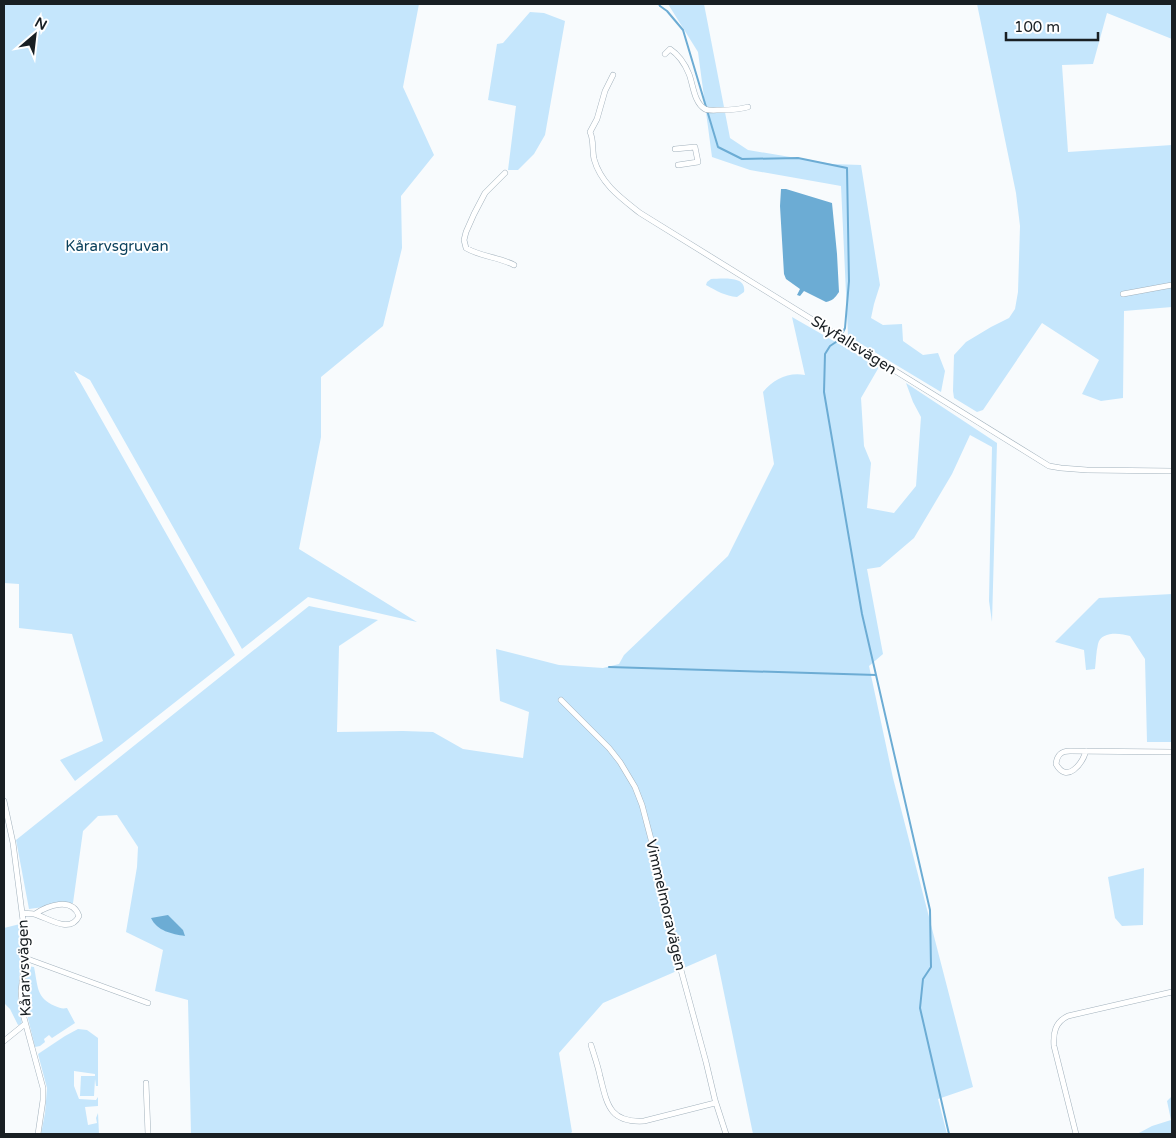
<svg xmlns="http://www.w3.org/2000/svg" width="1176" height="1138" font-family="'Varela Round',sans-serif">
  <rect width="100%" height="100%" fill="#f8fbfd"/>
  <!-- green -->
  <path fill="#c5e6fc" d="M4,4h415l-16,83 31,68 -33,41 1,52 -19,78 -62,51v60l-22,112 118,73 -109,-25 -66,52 -152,-269 -16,-9 161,284 -160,126 -15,-21 43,-19 -31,-107 -53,-6v-44l-15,-1z
    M668,4h36l26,134 18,12 84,14 29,1 19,120 -6,19 -3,14 12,7 19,-1 1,17 20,14 15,-2 7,18 -4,21 -93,-56 -7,-150 -91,-16 -38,-13 -14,-105z
    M977,4h195v35l-65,-26 -14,51 -31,1 6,87 104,-7v162l-48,4 -1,87 -22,3 -19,-7 17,-34 -57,-37 -59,87 -6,2 -23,-14 -1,-7 1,-36 12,-13 25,-15 18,-9 6,-9 3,-17 2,-66 -4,-33z
    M530,12l14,1 21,8 -20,114 -11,19 -16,16h-10l8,-64 -28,-6 9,-56 6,-1z
    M711,279c10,0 36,-4 33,13l-7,5c-12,-1 -20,-6 -31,-12l1,-3z
    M792,317l87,50 -18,31 3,48 7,17 -4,45 27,5 22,-27 5,-69 -8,-15 -7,-19 91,60 -5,179 -3,-21 3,-154 -22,-12 -18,39 -38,64 -34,29 -13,2 16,85 -14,12 24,112 80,309 -35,12 9,35h-194l-37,-180 -113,49 -44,50 13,79 -2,2h-379l-3,-134 -33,-9 8,-41 -37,-18 11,-65 1,-20 -21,-32 -19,1 -15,15 -10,72 -44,6 -13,-69 293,-234 69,14 -39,26 -2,86 66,-1 30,1 30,17 60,9 6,-46 -29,-11 -4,-52 63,16 44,3 16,-4 5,-9 104,-99 46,-92 -11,-72c11,-13 25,-20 42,-17z
    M1172,594v148h-25l-2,-83 -15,-23c-10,-3 -29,-5 -32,8 -2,8 -2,17 -3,25l-9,1 -2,-20 -29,-8 44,-44z
    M1144,868l-1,57 -21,1 -7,-8 -7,-41z
    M20,924l2,15 -4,59 4,26 -4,1 -8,-16 -6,-6v-75z
    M27,966l7,1c4,19 2,31 21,39 5,2 7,3 12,2l8,15 -23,15 -3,-3 -5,4 1,3 -5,4 -5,1 -11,-45z
    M78,1029l9,1 11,8v48h-2l-1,-7 -1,17h-14l1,-20h14v-2l-21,-3v15l5,13 17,1 2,-3v9l-13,1 3,18 9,-2 -1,-5 2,-5 1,21h-58l4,-21 2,-25 -9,-34 27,-18z
    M1172,1096v38h-35l15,-8 19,-6 -4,-19z"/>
  <!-- water -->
  <path fill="#6cacd4" d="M781,189h5l46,14 5,51 2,38c-4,6 -7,9 -13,10l-22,-11 -4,5 -3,-1 3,-6 -14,-10 -2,-5 -4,-68z
    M168,915l15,15 2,6c-13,-2 -28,-5 -34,-18z"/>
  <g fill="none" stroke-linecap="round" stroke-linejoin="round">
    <!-- stream -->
    <path stroke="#6cacd4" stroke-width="2" d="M659,4l1,2 7,5 16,19 35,117 24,12 56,-1 49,10 2,113 -4,47 -6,12 -9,6 -5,8 -1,38 38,222 68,296 1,57 -8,12 -3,29 29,126
      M609,667l267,8"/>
    <defs>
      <path id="minor" d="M665,54l5,-5c9,6 15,15 19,25 4,10 5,29 16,35 4,2 11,1 15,1 10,0 18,0 28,-3
        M613,75l-8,16 -8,28 -7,13c4,8 2,18 4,27 7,25 27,39 46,54l409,253 12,2 26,2 85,1
        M675,149l20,-2 3,15 -20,3
        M505,173l-20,20 -11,21 -8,18 -2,8 2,8c15,9 33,9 48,17
        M1123,294l49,-9
        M561,700l48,48 11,14 15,25 7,18 10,38 20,94 34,125 9,38 11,34
        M1086,751c-4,13 -19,33 -30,13 1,-9 5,-13 14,-13l102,1
        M4,801l9,42 11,85 1,30 -4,33 2,23 20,74v12l-5,34
        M22,913c4,1 9,0 12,1 13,3 36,21 45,2 -7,-20 -32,-10 -44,-2
        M25,958l123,45
        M4,1041l21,-17
        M591,1045c3,10 7,21 9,31 7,28 9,47 44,45l71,-18
        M146,1083l2,51
        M1076,1134l-22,-88c-1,-13 1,-24 14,-30l104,-24"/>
    </defs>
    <!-- minor casing -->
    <use href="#minor" stroke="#a3b2bd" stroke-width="6"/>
    <!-- minor -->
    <use href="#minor" stroke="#fff" stroke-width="5"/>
  </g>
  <g text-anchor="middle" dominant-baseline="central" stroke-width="4" stroke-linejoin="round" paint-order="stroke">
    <!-- park labels -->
    <g font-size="15" fill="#0b415c" stroke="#fff">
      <text x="117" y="246">Kårarvsgruvan</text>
    </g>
    <!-- street labels -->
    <g font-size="15" fill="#191f23" stroke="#fff">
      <text transform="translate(854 345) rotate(32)">Skyfallsvägen</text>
      <text transform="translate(666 905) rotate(77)">Vimmelmoravägen</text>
      <text transform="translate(24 968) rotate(-92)">Kårarvsvägen</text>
    </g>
  </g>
  <!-- border -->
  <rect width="1176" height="1138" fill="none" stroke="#191f23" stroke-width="10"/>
  <!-- north arrow -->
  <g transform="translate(35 35) rotate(28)" stroke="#ffffff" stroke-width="4" paint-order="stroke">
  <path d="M0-4L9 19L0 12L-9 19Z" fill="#191f23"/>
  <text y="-8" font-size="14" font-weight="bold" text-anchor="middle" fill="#191f23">N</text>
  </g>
  <!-- scale -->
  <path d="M1006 32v8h92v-8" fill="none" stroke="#191f23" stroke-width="2.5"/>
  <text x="1014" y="32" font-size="15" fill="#191f23" stroke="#ffffff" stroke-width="4" paint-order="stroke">100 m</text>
</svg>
